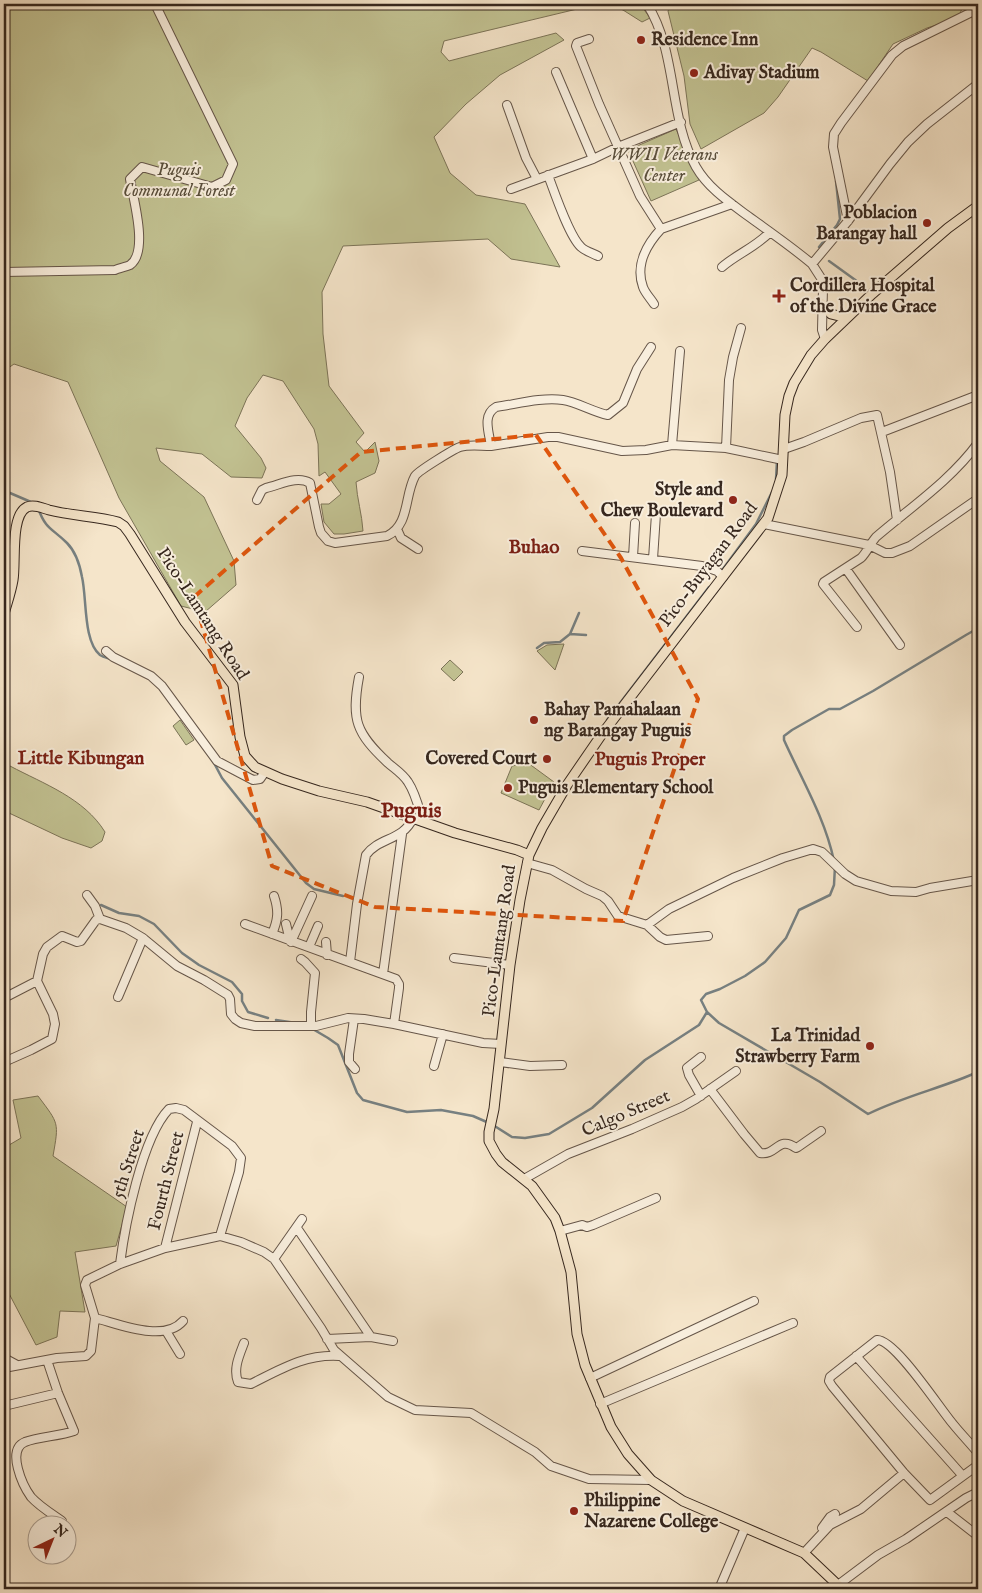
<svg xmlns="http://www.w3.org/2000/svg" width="982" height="1593" font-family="'IM FELL English',serif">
  <rect width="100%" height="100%" fill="#f5e5ca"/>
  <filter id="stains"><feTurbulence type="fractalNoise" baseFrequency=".004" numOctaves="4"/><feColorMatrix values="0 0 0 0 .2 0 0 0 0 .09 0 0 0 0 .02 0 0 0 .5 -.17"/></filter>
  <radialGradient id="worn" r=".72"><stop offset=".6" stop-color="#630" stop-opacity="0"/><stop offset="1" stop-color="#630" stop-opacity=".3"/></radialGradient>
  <!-- green -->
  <path fill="#c2c292" stroke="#7c7458" d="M4,4h594l-154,37 -3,11 8,9 107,-28 8,7 -64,35 -34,29 -32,33 16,36 26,22 49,9 35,63 -49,-8 -23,-20 -145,7 -21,46 1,42 6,52 35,47 -8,9 9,10 10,-10 4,19 -4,12 -19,9c1,17 6,32 7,49l-19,3h-10l-10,-12 -3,-18h8l12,-10 -16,-22 -6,4 -1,-32 -4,-15 -31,-48 -20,-6 -16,23 -12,28 26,32 5,10 -4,10 -31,-1 -29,-23 -46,-6 4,13 44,36 30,64 2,24 -31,27 -24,-6 -62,-108 -51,-116 -54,-18 -10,7z
    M604,4h36l10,14 -8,4 -19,-12z
    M671,4h293l-6,14 -31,10 -34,16 -25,37 -47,-29 -9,-4 -34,49 -14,16 -63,36 -11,-25 -6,-48 -16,-65z
    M676,129l23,51 -48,21 -23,-51z
    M564,644l-9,26 -18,-19 10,-6z
    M450,660l13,12 -9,9 -13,-12z
    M180,720l14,20 -8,5 -13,-19z
    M528,763l26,19 -15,28 -38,-17 11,-27z
    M10,766c34,18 74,32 95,66l-3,9 -11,7 -29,-10 -53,-25 -5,-4v-36z
    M38,1096c21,28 21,26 15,60l74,51 -11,39 -41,6 10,60 -25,-1 -3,26 -21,8 -32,-61v-136l17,-10 -8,-38z"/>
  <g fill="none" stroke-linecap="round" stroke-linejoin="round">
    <!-- stream -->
    <path stroke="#778081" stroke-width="2.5" d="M819,247l18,-22 3,-6 -4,-38
      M829,261l36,26
      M776,479l1,-18
      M10,493l21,9
      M38,508c8,22 14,20 29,35 8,8 13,23 15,34 5,21 1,64 18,78 3,2 8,3 11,4
      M720,573l36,-49 16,-32
      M570,634l9,-21
      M537,648l7,-5 16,-1 10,-8 16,1
      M607,720l102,-133
      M213,761l9,17 84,105 8,6 29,7
      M834,861c-9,-43 -32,-81 -50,-121v-4l8,-6 37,-21h11l33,-18 93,-56 7,-4 5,3
      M835,866l-1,19 -4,10 -31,15 -13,28 -21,24 -20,14 -25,13 -14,5 -5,6 6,12 12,11 101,59 48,32c36,-18 74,-26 110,-42
      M101,905l18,8 20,3 15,8 28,29 17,12 33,17 10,12v7l6,11 20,6
      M276,1020l20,3
      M311,1028l17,10 10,7 19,48 6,7 44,12 34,-2 32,6 16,7
      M493,1125l19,12 13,1 24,-4 43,-26 53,-48 54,-35 8,-13"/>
    <defs>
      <path id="minor" d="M647,4c31,49 21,113 49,163 12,21 33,35 52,49 22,16 44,31 64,48l9,14 2,10 -1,42 3,9
        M589,39l-12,4 -1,3 23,58 41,92 21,33c-14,15 -26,36 -18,58 2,6 8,12 11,17
        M556,72l37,87
        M507,105l19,53 11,21
        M548,175c6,16 21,61 33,72 4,4 11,6 17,9
        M511,189l82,-30 25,-12 63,-25
        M848,221l-15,-74 1,-13 7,-11 51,-68 11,-9 75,-37
        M661,229l71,-25
        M812,264l36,-43 42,-57 18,-22 19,-18 51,-40
        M722,267c15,-13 34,-20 48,-35
        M4,272l111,-2c4,-2 11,-3 15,-5 19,-13 3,-67 0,-86l12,-12 70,20 14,-7 7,-16 -78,-160
        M882,432l96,-37
        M672,445l8,-94
        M491,446l57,-9h10l64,14 24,-1 26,-5 54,3 57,12
        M726,448l3,-68 4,-23 8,-29
        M784,449l20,-7 57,-24 16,-3 13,57 7,48
        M257,500l5,-10 4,-2c14,-3 31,-13 44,-5l9,44 2,6 7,8 7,2 52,-7c23,-11 17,-40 28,-60 3,-5 39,-27 45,-29 10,-3 20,-1 31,-1 -2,-14 -9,-31 5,-39 21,-3 46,-10 67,-7 14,2 30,12 45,15l15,-12 14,-34 14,-22
        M764,524l105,21 16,8h7l18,-7 66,-46h2
        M397,529l4,9 17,11
        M582,551l120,15 15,5 6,6
        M633,557l2,-34
        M653,559l3,-45
        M846,569l54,76
        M857,627l-34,-43 1,-2 37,-24c6,-6 9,-14 15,-21 35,-30 75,-57 102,-94
        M106,651l7,6 38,19 11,10 55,75 36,19 7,-1 5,-7
        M359,677c-8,43 -3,56 29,86 7,6 15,11 20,19 8,12 11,27 15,40
        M527,863l25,7 34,19 16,7 6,5 10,15 29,9 13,12 6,3 42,-4
        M87,895l8,11 5,13
        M245,924l151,55 3,5v4l-5,36
        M286,924l4,17
        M647,925l22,-16 64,-31 50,-20 30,-9 9,3 23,22 11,7 35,10 25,1 14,-4 48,-8
        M272,934c6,-14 7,-23 2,-38
        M291,942l21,-46
        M326,942l1,13
        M309,947l9,-21
        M454,958l56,7
        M301,959l4,3 10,11 -4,39v14
        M350,962l7,-58 9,-49c13,-18 37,-14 47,-37
        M383,974l19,-140
        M118,997l25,-59
        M4,998l33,-17
        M354,1019l-5,35v8l6,7
        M4,1062l27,-12 21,-11 3,-15 -2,-10 -16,-33 6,-27 4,-7 15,-11 15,6 4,-1 15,-21 4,-1 26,9 17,10 34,28 27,14 24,15 2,4 1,15 4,5 6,4 14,3h61l32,-8 16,1 30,5 89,19 18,1
        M500,1062l30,4 32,-1
        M434,1066l9,-32
        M710,1089l34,45 16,19c17,3 18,-18 36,-5l2,-1 23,-16
        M701,1096l-12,-21 -2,-7 14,-11
        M524,1179l44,-25 64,-25 50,-22 14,-8 40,-28
        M297,1228l74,109
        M560,1231l22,-6 5,2 6,-2 63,-27
        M165,1248l32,-126
        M274,1259l28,-40
        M120,1264c5,-39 22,-127 49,-155l7,-1 8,2 48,36 9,12 -2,14 -19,64
        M95,1318c24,6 69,25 88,3
        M166,1331l14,23
        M327,1339l44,-2 22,4
        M244,1343c-5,13 -11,26 -6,39l13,2c30,-15 54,-30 88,-28
        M856,1356l106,119
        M4,1358l13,7
        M47,1360l11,33 16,38c-14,5 -36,6 -49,11 -19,8 -2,44 6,55 8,9 21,17 31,24
        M4,1368l53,-10 29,-2 5,-5 4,-33 -10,-33 2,-5 33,-16 45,-16 55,-12 21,6 23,10 10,7 47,69 13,22 54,47 27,13 56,3 64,39 16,14 38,13 62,1
        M590,1378l164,-77
        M600,1404l193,-81
        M4,1406l54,-13
        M978,1453c-8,-10 -17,-19 -25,-29 -13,-15 -58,-85 -76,-84l-47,37 -1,4 3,5 72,87 26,27 48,-35
        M947,1512l31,24
        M822,1528l8,-11 5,-3
        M804,1553l26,-28 31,-16 43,-36
        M838,1585l40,-30 28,-16 60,-41 12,-6
        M719,1589l26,-61
        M972,1589l6,-7"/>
      <path id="major" d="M821,303l10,11 16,4
        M4,614c3,-11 7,-22 9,-34 3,-17 -3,-65 14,-73 7,-3 15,1 22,3 23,6 47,6 69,12l6,4 6,8 55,88 48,63 7,52 5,19 10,11 27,12 37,12 48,11 88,31 62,17 12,5
        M842,1589l-38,-36 -121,-52 -32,-21 -23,-26 -17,-27 -26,-62 -8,-31 -6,-62 -11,-41 -5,-13 -23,-32 -30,-24 -6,-8 -7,-13v-9l5,-23 16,-144 10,-65 9,-45 13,-27 25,-43 35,-51 166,-216 14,-43 3,-60 4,-19 5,-13 17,-28 14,-16 47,-45 76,-66 30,-22"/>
    </defs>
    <!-- minor casing -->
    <use href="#minor" stroke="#665649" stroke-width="10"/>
    <!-- major casing -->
    <use href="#major" stroke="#36271e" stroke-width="11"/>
    <!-- minor -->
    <use href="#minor" stroke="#f8eedd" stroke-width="8"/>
    <!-- major -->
    <use href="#major" stroke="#f5e5ca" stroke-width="9"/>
  </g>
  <!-- marked area -->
  <path fill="none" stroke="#df560d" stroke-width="4" stroke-dasharray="10 6" stroke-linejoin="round" d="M536,435l85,123 77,141 -75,222 -248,-14 -103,-41 -78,-269 167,-145z"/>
  <!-- markers -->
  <g fill="#8f2418" stroke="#f8eedd" stroke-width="2">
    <circle cx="641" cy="40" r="5"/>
    <circle cx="694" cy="73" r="5"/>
    <circle cx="927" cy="223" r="5"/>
    <path d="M776.5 288.5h5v5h5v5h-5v5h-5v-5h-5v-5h5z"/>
    <circle cx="733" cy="500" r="5"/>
    <circle cx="534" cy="720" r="5"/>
    <circle cx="547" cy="759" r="5"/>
    <circle cx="508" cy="788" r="5"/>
    <circle cx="870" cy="1046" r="5"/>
    <circle cx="574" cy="1511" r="5"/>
  </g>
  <g text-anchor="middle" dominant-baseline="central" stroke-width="4" stroke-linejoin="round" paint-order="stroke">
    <!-- poi labels -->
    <g font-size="18" font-weight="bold" fill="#36271e" stroke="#f8eedd" text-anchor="start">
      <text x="651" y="40">Residence Inn</text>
      <text x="704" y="73">Adivay Stadium</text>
      <text x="917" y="213" text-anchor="end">Poblacion<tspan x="917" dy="21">Barangay hall</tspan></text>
      <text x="790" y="286">Cordillera Hospital<tspan x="790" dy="21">of the Divine Grace</tspan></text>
      <text x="723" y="490" text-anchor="end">Style and<tspan x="723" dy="21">Chew Boulevard</tspan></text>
      <text x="544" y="710">Bahay Pamahalaan<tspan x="544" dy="21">ng Barangay Puguis</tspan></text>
      <text x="537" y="759" text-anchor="end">Covered Court</text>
      <text x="518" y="788">Puguis Elementary School</text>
      <text x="860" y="1036" text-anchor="end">La Trinidad<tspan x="860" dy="21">Strawberry Farm</tspan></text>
      <text x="584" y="1501">Philippine<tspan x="584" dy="21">Nazarene College</tspan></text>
    </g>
    <!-- park labels -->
    <g font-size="18" font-style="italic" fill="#594e3b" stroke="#f8eedd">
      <text x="664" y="155">WWII Veterans<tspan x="664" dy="21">Center</tspan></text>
      <text x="179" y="170">Puguis<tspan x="179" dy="21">Communal Forest</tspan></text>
    </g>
    <!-- street labels -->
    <g font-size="18" fill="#36271e" stroke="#f8eedd">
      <text transform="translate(709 565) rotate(-53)">Pico-Buyagan Road</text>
      <text transform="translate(202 614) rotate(57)">Pico-Lamtang Road</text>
      <text transform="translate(500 941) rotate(-82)">Pico-Lamtang Road</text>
      <text transform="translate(626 1114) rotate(-23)">Calgo Street</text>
      <text transform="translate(129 1164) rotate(-72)">5th Street</text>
      <text transform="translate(167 1181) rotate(-76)">Fourth Street</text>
    </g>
    <!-- neighbourhood labels -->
    <g font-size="19" font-weight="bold" fill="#7a1f14" stroke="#f8eedd">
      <text x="534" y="548">Buhao</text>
      <text x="81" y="759">Little Kibungan</text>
      <text x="650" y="760">Puguis Proper</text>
    </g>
    <!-- district labels -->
    <g font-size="22" font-weight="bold" fill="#7a1f14" stroke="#f8eedd">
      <text x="411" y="811">Puguis</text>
    </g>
  </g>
  <!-- margin -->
  <rect width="982" height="1593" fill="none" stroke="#f5e5ca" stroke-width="20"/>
  <rect x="5" y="5" width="972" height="1583" fill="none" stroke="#36271e" stroke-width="2.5"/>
  <rect x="10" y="10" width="962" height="1573" fill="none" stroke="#36271e"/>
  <!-- north arrow -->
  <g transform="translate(52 1540) rotate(43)"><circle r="24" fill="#f8eedd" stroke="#aa9e91"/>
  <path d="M0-4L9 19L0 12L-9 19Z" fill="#8f2418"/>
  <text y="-8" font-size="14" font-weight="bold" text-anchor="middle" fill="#36271e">N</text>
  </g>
  <rect width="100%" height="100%" filter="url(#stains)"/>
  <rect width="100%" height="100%" fill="url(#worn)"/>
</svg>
